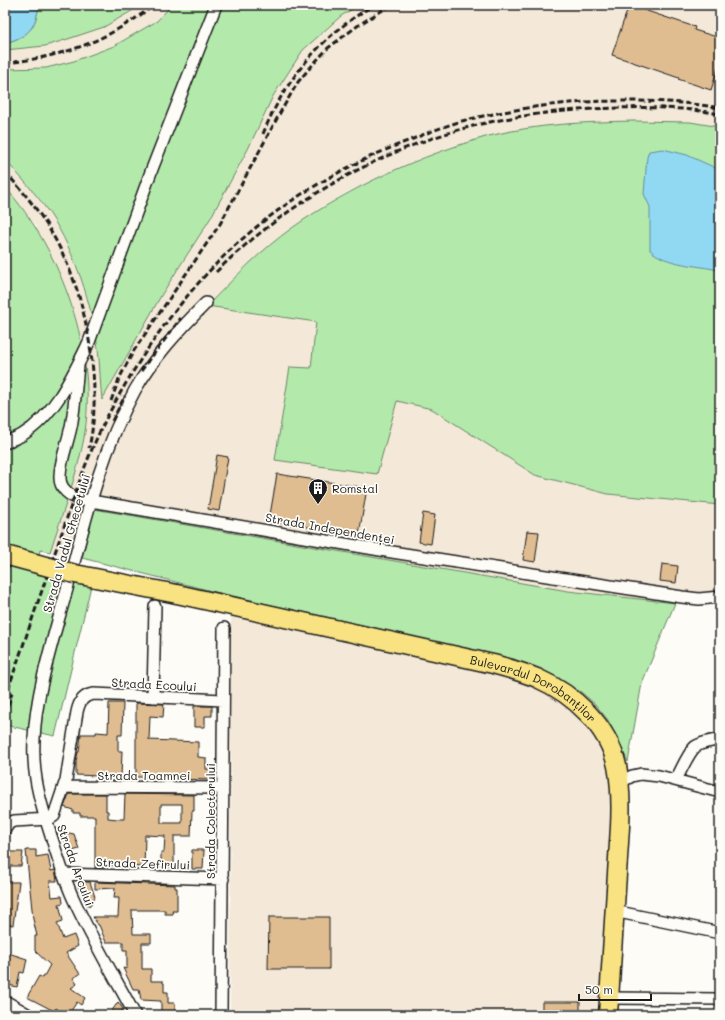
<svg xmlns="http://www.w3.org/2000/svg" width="725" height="1020" font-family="Mali,sans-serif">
  <rect width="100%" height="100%" fill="#fdfcf7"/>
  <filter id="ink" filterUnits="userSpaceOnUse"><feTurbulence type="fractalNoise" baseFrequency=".025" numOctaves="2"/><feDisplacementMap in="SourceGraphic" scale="8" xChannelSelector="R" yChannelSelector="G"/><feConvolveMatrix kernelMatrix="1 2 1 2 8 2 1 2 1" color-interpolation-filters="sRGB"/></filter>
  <g filter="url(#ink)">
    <!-- built -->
    <path fill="#f4e9d8" d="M142,5h30l-15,16 -43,25 -40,15 -28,7 -41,1v-19l40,-4 59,-19z
      M359,5h361v122l-30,-5 -56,-1 -50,1 -51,6 -44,8 -70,23 -73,34 -55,35 -46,39 -37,39 108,16 -5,46 -21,-1 106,34 36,8 103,66 73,19 112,11v91l-45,7 -107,-12 -474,-82 -12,49 -32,-6 32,-101 5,-31 1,-27 -7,-53 -7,-29 -38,-85 -31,-39v-27l16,17 29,37 17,31 12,28 10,34 9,42 64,-55 48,-75 38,-70 25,-53 30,-46 38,-34z
      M231,596l283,63 67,33 14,12 13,16 20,42 -11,253h-387z"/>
    <!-- green -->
    <path fill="#b3eaac" stroke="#688364" d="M39,5h103l-38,22 -39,13 -20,6 -40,4v-7c24,-7 30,-14 34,-38z
      M172,5h187l-18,11 -38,34 -30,46 -25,53 -38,70 -48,75 -60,106c-2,-17 -2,-34 -4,-51 -7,-47 -22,-95 -48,-135 -13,-19 -29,-37 -45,-54v-91l41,-1 28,-7 40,-15 43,-25z
      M634,121l56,1 30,5v378l-112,-11 -73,-19 -103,-66 -35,-8 -20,73 -102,-14 15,-93 21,1 5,-46 -109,-16c27,-28 54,-56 85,-78 58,-41 129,-73 197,-92 47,-12 97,-14 145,-15z
      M5,187c56,62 94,167 79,251 -7,38 -22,76 -34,114l-10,-2 -5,24 56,12 -36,150 -50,-11z
      M94,509l474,82 107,12 -33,80 -14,79 -20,-42 -13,-16 -14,-12 -67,-33 -283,-63 -149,-38z"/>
    <!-- water -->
    <path fill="#91d9f3" stroke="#628d9d" d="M5,5h34c-4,24 -10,31 -34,38z
      M663,149l24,6 33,15v99l-2,1c-21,-5 -52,-5 -68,-20v-43l-6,-13 3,-37 2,-6z"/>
    <!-- building -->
    <path fill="#e0bd91" stroke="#1c1c1c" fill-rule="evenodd" d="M629,5l66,22 -1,3 26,8v24l-9,28 -33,-11 1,-1 -67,-23z
      M217,455l11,2 -9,54 -11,-2z
      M277,474l90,14 -8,47 -90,-14z
      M423,513l12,2 -4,29 -12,-2z
      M527,531l12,1 -4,30 -12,-2z
      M662,564l16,2 -2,17 -16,-2z
      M109,703h14l-1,32h-4v16h4l-1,26 -45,-2v-14l2,-9h1l2,-18h15v-2l12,1z
      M136,703l28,1 -1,13 -13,-1 -1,24 49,2v15l8,1v11l8,1v10l-46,-1v-4l-21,-1v3h-11z
      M194,706h18v10h-7v11h-11z
      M69,794h37v17h2v7l9,1h7l1,-25 69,1v16h-2l-1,25h-17v31h-13v-15h3l1,-16 -20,-1 -1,32 -40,-2v3h-9v-52h-15v-3h-7v-3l-9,-3zM161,804h21v19h-21z
      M69,833l5,1 5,15 -10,3 -6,-17z
      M26,850h10v7l12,-2 3,16 4,-1 1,5 1,6h-7l2,16 10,-1 1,7 -4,1 4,17 -6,2 6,16 11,-4 4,11 -12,7 14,21 -7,4 4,6 -6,4 14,10 -4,7 -4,-3 -9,13h-2l-10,-7 -2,3 -27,-14 12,-21 4,2 7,-13 -15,-14v-15h2l-4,-17z
      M192,850h12l-1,19h-11z
      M9,852h14l-2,14h-13z
      M5,882h14l-6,43 -8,-1z
      M82,882h8l5,15 -6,10 -11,-21z
      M95,882l80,3v3h2v23h-5l1,3h-8v-4h-33l1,24h18v9h-9v26h9v12h12v2h1v9h4v11h7v9h-14v-11l-20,-1 -2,-11h-6l-10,-21 4,1v-19h-4v-8h-17l-7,-17h-1l-5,-8h25l1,-19h-5l1,-10 -20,1z
      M269,917h60v52h-61z
      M5,952l22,7 -3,14 -4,-1 -3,15 -12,-3z
      M118,1002l5,7 -4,6h-10z
      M542,1002h38v13h-38z"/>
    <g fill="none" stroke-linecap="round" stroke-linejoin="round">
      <defs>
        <path id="minor" d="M78,366c-2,18 -3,37 -6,55 -2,17 -13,41 -12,57 0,11 10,18 19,21l313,53 290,45 17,2 21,-2
          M5,443c5,-3 12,-5 17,-8 33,-20 51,-60 67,-93l63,-173 64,-164
          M153,697l2,-91
          M676,780c4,-8 13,-28 19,-33 5,-4 19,-7 25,-7
          M619,783l13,-7 9,-2 18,2 61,16
          M64,787l159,1
          M5,829l4,-6 5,-2 35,-2 5,-3 12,-36 11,-68c2,-10 6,-17 17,-18l129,6
          M63,874l160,5
          M614,911l106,22
          M609,998l111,1
          M5,1001l24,14
          M135,1015c-21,-39 -44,-77 -62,-117 -9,-20 -15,-41 -22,-62 -6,-19 -12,-37 -15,-57 -10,-61 15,-131 31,-190 18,-68 34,-137 68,-199 19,-33 44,-60 71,-87
          M221,1015l3,-387"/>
        <g id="primary">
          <path id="s1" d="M177,594l316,70c15,4 29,8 44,14 36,16 71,47 80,88 4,20 4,41 3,61l-12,188"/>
        </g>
      </defs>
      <!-- minor casing -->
      <use href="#minor" stroke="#1c1c1c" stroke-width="14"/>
      <!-- primary casing -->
      <use href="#primary" stroke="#1c1c1c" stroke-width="21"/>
      <!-- minor -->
      <use href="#minor" stroke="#fdfcf7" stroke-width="11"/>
      <!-- primary -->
      <use href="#primary" stroke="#f8e281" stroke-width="18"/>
      <!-- rail -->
      <path stroke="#1c1c1c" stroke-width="3" stroke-dasharray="6 3" stroke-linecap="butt" d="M5,63c59,-6 102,-22 149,-58
        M263,134c22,-55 59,-99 111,-129
        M5,172c51,53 76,109 86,181 4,32 5,63 -2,95
        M216,272c76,-75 180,-132 284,-152 31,-6 62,-9 93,-11 42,-2 85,-3 127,5
        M141,371l40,-53
        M111,401l8,-22 14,-27 87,-128 61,-113 17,-29 10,-12 20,-22 32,-24 31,-19
        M112,421l13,-25
        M5,698c18,-52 36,-105 54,-157 16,-46 30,-93 54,-135 29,-53 65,-104 108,-147 54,-54 120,-93 192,-120 16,-7 32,-13 49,-18 52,-13 106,-20 160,-20 33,0 65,1 98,7
        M5,714l7,-21"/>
      <defs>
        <path id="primary-bridge" d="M5,555l70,19 102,20"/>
      </defs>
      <!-- primary-bridge casing -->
      <use href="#primary-bridge" stroke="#1c1c1c" stroke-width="21" stroke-linecap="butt"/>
      <!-- primary-bridge -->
      <use href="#primary-bridge" stroke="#f8e281" stroke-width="18"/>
    </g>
  </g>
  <!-- icons -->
  <defs>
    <symbol id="building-pin" viewBox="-11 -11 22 30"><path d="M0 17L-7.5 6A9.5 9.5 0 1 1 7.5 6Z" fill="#1c1c1c" stroke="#fdfcf7"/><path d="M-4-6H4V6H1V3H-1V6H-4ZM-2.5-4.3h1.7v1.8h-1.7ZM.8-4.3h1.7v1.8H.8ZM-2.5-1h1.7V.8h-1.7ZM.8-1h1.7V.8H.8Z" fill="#fff"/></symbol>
  </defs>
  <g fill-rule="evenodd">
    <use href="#building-pin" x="307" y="477" width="22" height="30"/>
  </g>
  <g text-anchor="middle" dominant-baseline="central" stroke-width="3.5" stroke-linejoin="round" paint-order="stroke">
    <!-- poi labels -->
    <g font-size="12" fill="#1c1c1c" stroke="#fdfcf7" text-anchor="start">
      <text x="332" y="488">Romstal</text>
    </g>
    <!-- street labels -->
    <g font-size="12" fill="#1c1c1c" stroke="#fdfcf7">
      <text transform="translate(330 528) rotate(10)">Strada Independenței</text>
      <text transform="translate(66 543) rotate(-74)">Strada Vadul Ghecetului</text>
      <text transform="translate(154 684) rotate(3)">Strada Ecoului</text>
      <text stroke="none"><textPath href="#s1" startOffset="371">Bulevardul Dorobanților</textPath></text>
      <text x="144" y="775">Strada Toamnei</text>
      <text transform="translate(210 821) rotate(-90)">Strada Colectorului</text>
      <text transform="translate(143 863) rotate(2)">Strada Zefirului</text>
      <text transform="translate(76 865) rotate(70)">Strada Arcului</text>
    </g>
  </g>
  <!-- margin -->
  <rect width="725" height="1020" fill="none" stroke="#fdfcf7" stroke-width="20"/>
  <rect x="10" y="10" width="705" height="1000" fill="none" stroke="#1c1c1c" stroke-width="1.5" filter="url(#ink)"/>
  <!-- scale -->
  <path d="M579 994v6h72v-6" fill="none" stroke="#1c1c1c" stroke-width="2"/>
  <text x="585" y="994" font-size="12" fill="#1c1c1c" stroke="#fdfcf7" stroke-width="3" paint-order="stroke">50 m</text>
</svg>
